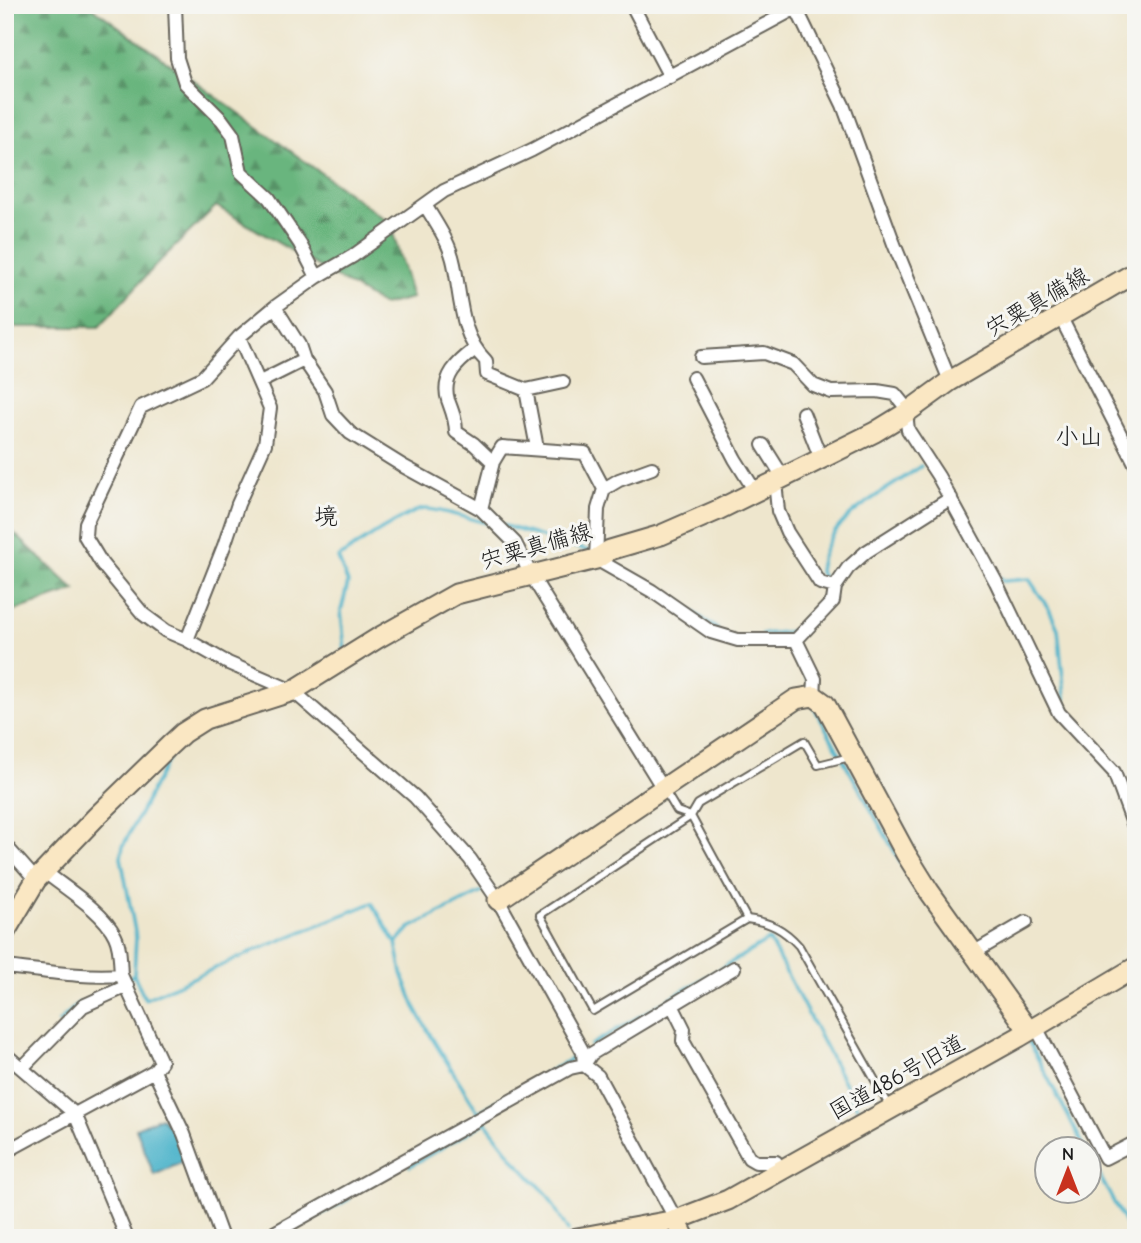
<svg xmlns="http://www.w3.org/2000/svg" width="1141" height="1243" font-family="'Comic Neue','Klee One',sans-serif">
  <defs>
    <pattern id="forest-firs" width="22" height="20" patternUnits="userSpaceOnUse" patternTransform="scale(1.75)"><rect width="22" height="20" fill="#69b57e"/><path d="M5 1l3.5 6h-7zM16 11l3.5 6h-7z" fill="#569266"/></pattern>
  </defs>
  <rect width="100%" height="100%" fill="#f6f6f2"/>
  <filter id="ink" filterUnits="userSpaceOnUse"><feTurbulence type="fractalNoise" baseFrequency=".0143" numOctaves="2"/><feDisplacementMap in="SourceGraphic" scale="14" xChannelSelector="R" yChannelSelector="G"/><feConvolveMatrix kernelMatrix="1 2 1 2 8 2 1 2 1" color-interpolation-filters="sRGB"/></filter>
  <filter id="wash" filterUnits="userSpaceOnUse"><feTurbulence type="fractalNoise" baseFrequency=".00686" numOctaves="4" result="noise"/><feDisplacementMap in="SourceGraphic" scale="28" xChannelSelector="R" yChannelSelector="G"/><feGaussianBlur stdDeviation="1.57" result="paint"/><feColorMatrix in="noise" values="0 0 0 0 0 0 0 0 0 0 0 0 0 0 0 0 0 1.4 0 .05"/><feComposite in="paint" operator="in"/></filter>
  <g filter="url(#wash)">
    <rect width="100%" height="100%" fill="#eee6cd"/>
    <!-- forest -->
    <path fill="url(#forest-firs)" stroke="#42684d" stroke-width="2" d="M5,5h84l301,218 22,75 -29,7 -167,-99 -59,58 -58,63h-94z
      M5,525l70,65 -70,24z"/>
    <!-- water -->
    <path fill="#4bb3ca" stroke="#346873" stroke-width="2" d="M161,1117l22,27v18l-29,13 -18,-47z"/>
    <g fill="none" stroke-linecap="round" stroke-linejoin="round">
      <!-- stream -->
      <path stroke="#4bb3ca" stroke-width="3.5" d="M502,525l90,27
        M1001,578l1,3 27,-2 20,30 9,20 7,69 -4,9
        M663,591l54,38
        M822,606c5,-14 6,-23 -3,-35 6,-54 63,-76 102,-105
        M762,634l34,-3 3,-3
        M790,644l19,38
        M345,652l-4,-41 7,-28 -10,-25c17,-11 68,-47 86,-49 14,-1 47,11 64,14
        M815,709l91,163
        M1123,779l9,25
        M482,892l-72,36 -14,15 6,30 13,34 17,31 48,77 37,48 30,31 21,37
        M134,975l11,24 107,-47 120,-49 24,40
        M126,979l8,-4 2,-38 -15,-80 2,-11 45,-87
        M59,1022l20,-19
        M1029,1042l56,106
        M591,1045l178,-105 88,167
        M5,1081l12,-12
        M479,1112l95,-55
        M1088,1154l45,84
        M410,1166l76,-44
        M299,1226l50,-27"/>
    </g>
  </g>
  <g filter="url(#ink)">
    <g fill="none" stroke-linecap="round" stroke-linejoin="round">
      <defs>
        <path id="lane" d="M665,791l12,20 14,5 56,103c23,3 37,10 52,27l90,159
          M747,919l-154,92 -53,-96 151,-99 7,-12 106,-63 14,24 32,-8"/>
        <path id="street" d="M175,5l2,53 8,25 37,37 11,15 8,37 28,26 31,46 17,33
          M632,5l38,72
          M801,5l-5,3 47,97 51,139 56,137
          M425,205c11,18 25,38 29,59 7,33 6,72 32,97l1,13 39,16 37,-8
          M275,307l24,38 5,15 21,31 8,24 17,18 53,33 78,43 34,34 16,32 133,215
          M1060,316l76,149
          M474,350c-16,12 -33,27 -26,50 4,11 8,20 8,32l18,12 19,18
          M701,357l63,-4 29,11 20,21 18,7 46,-1 18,3 13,16
          M693,378l42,81 20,32
          M260,382l44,-22
          M526,390l11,58
          M803,413l18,46
          M906,413l2,17 30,46 58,106 63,131 55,59 22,60
          M763,445l20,32
          M775,481l3,30 9,21 33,51 15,4
          M604,489l15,-9 33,-12
          M481,509l12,-47 9,-15 83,6 19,36 -6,20 -2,50 56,32 59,41 27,8h58l37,-39 2,-14 13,-19 18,-16 85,-54
          M187,640l37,-94 14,-42 27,-60 5,-36 -31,-71
          M796,640l19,39 -1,17
          M5,845l31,35
          M45,872c21,17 58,39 70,64 6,12 5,27 6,39
          M973,953l53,-31
          M5,967c39,4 77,11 116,8l40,87 -7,9 -149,81
          M672,1005l12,24 -1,12 66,117 7,4h20l4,9
          M1036,1027l69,131 31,-16
          M5,1054l70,60 52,124
          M584,1065l-1,-13 -85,-152 -28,-41 -55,-62 -122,-106 -65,-28 -41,-23 -21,-9 -23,-17 -41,-50 -17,-28 1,-13 55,-116 61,-29 37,-41 36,-30 42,-30 36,-21 91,-65 88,-41 264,-142
          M584,1065l14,11 78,144
          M22,1068l61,-62 44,-20
          M154,1071l30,63 38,104
          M265,1238l305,-170 14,-3 7,-11 143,-86"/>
        <path id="secondary" d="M498,900l298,-201 18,-3 11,8 81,150 23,37 100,140
          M5,932l31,-52 61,-64 73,-71 13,-12 22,-14 88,-28 85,-53 78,-44 140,-35 14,-9 51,-15 55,-24 159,-79 31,-19 44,-32 186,-109
          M676,1220l9,18
          M577,1238l99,-18 52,-20 291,-163 117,-70"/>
      </defs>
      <!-- lane casing -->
      <use href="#lane" stroke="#66635a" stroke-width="10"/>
      <!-- street casing -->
      <use href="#street" stroke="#66635a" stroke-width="16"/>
      <!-- secondary casing -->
      <use href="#secondary" stroke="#66635a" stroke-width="23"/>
      <!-- lane -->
      <use href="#lane" stroke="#fff" stroke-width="6"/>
      <!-- street -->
      <use href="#street" stroke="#fff" stroke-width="12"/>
      <!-- secondary -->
      <use href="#secondary" stroke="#fae7c3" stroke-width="19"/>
    </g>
  </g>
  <g text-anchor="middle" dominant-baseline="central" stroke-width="6" stroke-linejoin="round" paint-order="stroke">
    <!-- street labels -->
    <g font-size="23" fill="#1c1c1c" stroke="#f6f6f2">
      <text transform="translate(1037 302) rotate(-30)">宍粟真備線</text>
      <text transform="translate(536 546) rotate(-16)">宍粟真備線</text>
      <text transform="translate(897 1077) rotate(-29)">国道486号旧道</text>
    </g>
    <!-- neighbourhood labels -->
    <g font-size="24" fill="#1c1c1c" stroke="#f6f6f2">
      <text x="1079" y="436">小山</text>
      <text x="326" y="516">境</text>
    </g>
  </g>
  <!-- margin -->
  <rect width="1141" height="1243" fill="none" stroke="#f6f6f2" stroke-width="28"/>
  <!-- north arrow -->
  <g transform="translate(1068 1170)"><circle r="33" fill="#f6f6f2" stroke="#9f9f9c" stroke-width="2"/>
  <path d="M0-5L12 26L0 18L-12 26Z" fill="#c8321e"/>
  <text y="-10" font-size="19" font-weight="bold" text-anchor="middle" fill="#1c1c1c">N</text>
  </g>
</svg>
